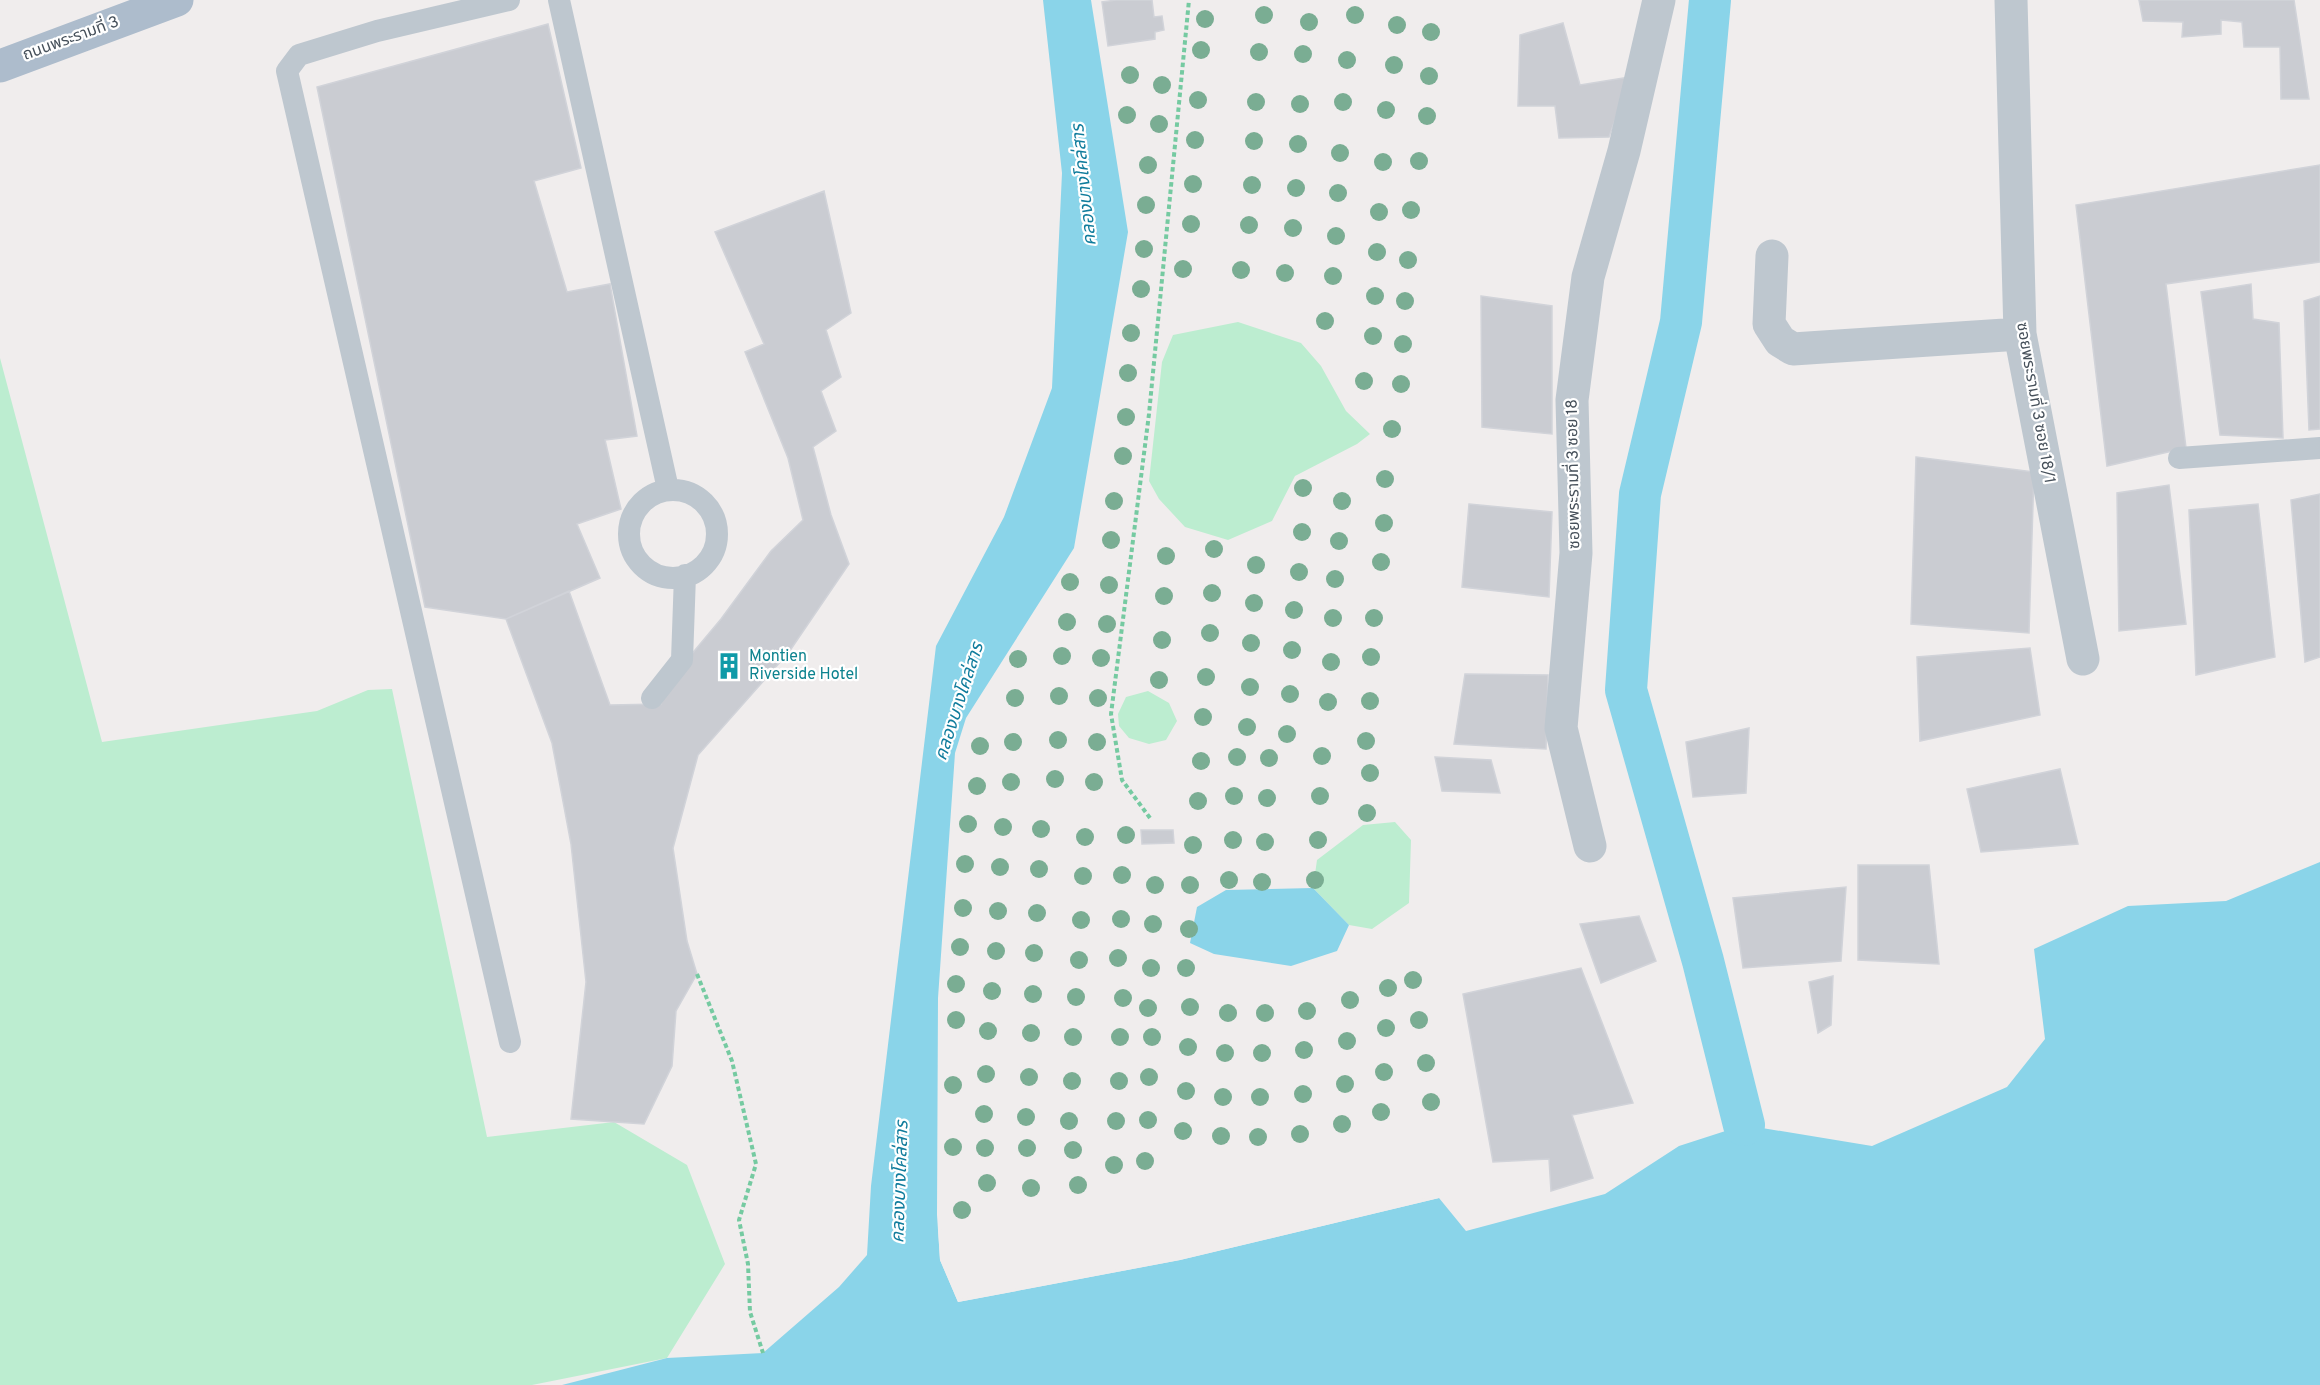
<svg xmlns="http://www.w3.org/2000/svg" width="2320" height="1385" font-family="Overpass,'Noto Sans Thai',sans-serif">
  <rect width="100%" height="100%" fill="#f0eded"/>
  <!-- green -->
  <path fill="#bcedd0" d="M1238,322l63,21 20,23 25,45 24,23 -13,10 -62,32 -23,45 -44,19 -43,-13 -26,-28 -10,-18 13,-119 11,-27z
    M0,358l102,384 215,-31 51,-21 24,-1 95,448 127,-15 73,43 38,99 -58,94 -135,27h-532z
    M1148,691l21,12 8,18 -11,19 -17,4 -20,-6 -10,-12 -1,-12 8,-17z
    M1395,822l16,18 -2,63 -37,26 -23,-4 -36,-37 4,-28 46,-35z"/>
  <!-- water -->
  <path fill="#8ad4e9" d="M1043,0h48l37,232 -54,316 -108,170 -11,35 -17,245 -1,217 3,45 18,42 222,-42 259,-62 27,33 139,-37 74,-48 65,-21 128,21 135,-59 38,-48 -11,-90 94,-43 98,-5 94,-39v523h-1758l105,-27 96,-5 76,-66 28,-32 4,-69 65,-540 68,-129 48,-129 10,-215z
    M1313,888l36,37 -12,26 -46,15 -77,-12 -24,-11 7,-36 29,-17z"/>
  <!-- pier -->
  <path fill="#f0eded" d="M1439,1195v3l-259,62 -222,42 -18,-42 -2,-32 3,-1 2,32 17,40 220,-42z"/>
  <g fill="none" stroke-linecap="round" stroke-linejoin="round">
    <!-- canal -->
    <path stroke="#8ad4e9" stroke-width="42" d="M1710,0l-29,322 -41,172 -14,196 77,271 41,164"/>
  </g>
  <!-- building -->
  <path fill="#caccd2" stroke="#d1d3d9" stroke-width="1.5" d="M1116,0h36l2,17 8,-1 2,14 -9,2v7l-47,7 -6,-44z
    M2139,0h155l15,99h-28l-1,-52h-36l-2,-25 -21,-2v14l-39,3 1,-15 -40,-1z
    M1563,23l17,62 50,-8 -21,60 -50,1 -4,-32h-37l2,-71z
    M548,24l33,144 -47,13 33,111 43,-8 27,152 -32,4 16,69 -44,15 23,54 -94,41 -81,-12 -108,-520z
    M2320,165v97l-154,22 20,164 -79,18 -31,-261z
    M824,191l27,122 -25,17 15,47 -20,14 15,40 -23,16 18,68 18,49 -60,88 -91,103 -25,93 14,93 10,33 -21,37 -4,55 -28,58 -73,-5 15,-137 -15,-138 -19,-101 -46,-124 63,-28 41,114 51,-1 9,-24 51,-61 50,-68 32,-31 -15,-62 -43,-106 19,-8 -49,-112z
    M2251,284l2,35 26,4 4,115 -63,-3 -19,-143z
    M1481,296l71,10v128l-70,-7z
    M2320,296v133l-11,1 -5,-129z
    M1916,457l118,15 -5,161 -118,-9z
    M2169,485l17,139 -67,7 -2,-138z
    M2320,494v163l-15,5 -14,-162z
    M1469,504l83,8 -3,85 -87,-10z
    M2258,504l17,153 -79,18 -7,-165z
    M2030,648l10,67 -120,26 -3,-84z
    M1465,674l83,1 -2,74 -92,-5z
    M1749,728l-3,65 -53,4 -7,-55z
    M1435,757l56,3 9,33 -58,-2z
    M2060,769l18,75 -97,8 -14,-63z
    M1141,830h32l1,13 -32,1z
    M1858,865h71l10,99 -81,-4z
    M1846,887l-5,74 -98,7 -10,-70z
    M1639,916l17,45 -55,22 -21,-59z
    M1581,968l52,135 -61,12 21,63 -42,13 -2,-32 -56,3 -30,-168z
    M1833,976l-2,49 -13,8 -9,-51z"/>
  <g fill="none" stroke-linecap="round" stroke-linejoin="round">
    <!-- path -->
    <path stroke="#75caa1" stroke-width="4" stroke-dasharray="4.5 3" stroke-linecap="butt" d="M1150,818l-28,-38 -11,-66 38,-300 40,-414
      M697,974l35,87 24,103 -17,56 9,44 2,48 13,41"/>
    <!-- service -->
    <path stroke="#bec7cf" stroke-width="22" d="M509,0l-132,31 -78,24 -12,16 223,971
      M559,0l109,489
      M2179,458l141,-10
      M629 534a44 44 0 1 1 88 0a44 44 0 1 1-88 0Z
      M652,698l30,-38 3,-85"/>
    <!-- minor -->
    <path stroke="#bec7cf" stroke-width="33" d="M2011,0l9,334 63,325
      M1772,256l-3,68 11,17 13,8 227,-15
      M1590,846l-29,-118 15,-175 -4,-153 16,-123 36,-126 35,-151"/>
    <!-- primary -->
    <path stroke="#adbccc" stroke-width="33" d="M0,66l177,-66"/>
  </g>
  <!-- trees -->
  <g fill="#7aad93">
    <circle cx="1264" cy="15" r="9"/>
    <circle cx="1355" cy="15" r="9"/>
    <circle cx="1205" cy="19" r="9"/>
    <circle cx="1309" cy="22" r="9"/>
    <circle cx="1397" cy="25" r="9"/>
    <circle cx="1431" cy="32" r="9"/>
    <circle cx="1201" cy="50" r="9"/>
    <circle cx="1259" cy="52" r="9"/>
    <circle cx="1303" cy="54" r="9"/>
    <circle cx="1347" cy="60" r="9"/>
    <circle cx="1394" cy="65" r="9"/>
    <circle cx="1130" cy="75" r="9"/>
    <circle cx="1429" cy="76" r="9"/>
    <circle cx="1162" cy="85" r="9"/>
    <circle cx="1198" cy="100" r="9"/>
    <circle cx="1256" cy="102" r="9"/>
    <circle cx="1343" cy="102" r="9"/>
    <circle cx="1300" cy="104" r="9"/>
    <circle cx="1386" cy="110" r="9"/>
    <circle cx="1127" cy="115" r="9"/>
    <circle cx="1427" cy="116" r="9"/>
    <circle cx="1159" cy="124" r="9"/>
    <circle cx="1195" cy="140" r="9"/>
    <circle cx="1254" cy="141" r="9"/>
    <circle cx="1298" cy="144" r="9"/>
    <circle cx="1340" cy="153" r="9"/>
    <circle cx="1419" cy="161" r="9"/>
    <circle cx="1383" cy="162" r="9"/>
    <circle cx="1148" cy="165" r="9"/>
    <circle cx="1193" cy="184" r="9"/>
    <circle cx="1252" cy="185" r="9"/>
    <circle cx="1296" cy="188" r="9"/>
    <circle cx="1338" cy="193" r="9"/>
    <circle cx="1146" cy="205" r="9"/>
    <circle cx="1411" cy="210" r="9"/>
    <circle cx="1379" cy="212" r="9"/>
    <circle cx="1191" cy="224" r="9"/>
    <circle cx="1249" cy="225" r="9"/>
    <circle cx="1293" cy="228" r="9"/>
    <circle cx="1336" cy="236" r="9"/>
    <circle cx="1144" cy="249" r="9"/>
    <circle cx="1377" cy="252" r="9"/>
    <circle cx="1408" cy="260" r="9"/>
    <circle cx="1183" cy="269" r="9"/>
    <circle cx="1241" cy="270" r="9"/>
    <circle cx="1285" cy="273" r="9"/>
    <circle cx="1333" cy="276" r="9"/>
    <circle cx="1141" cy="289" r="9"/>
    <circle cx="1375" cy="296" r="9"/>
    <circle cx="1405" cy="301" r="9"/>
    <circle cx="1325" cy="321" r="9"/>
    <circle cx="1131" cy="333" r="9"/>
    <circle cx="1373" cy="336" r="9"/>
    <circle cx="1403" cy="344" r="9"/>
    <circle cx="1128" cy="373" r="9"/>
    <circle cx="1364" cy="381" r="9"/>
    <circle cx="1401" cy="384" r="9"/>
    <circle cx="1126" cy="417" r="9"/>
    <circle cx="1392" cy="429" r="9"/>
    <circle cx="1123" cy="456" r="9"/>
    <circle cx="1385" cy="479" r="9"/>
    <circle cx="1303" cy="488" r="9"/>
    <circle cx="1114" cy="501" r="9"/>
    <circle cx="1342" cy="501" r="9"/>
    <circle cx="1384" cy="523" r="9"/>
    <circle cx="1302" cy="532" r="9"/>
    <circle cx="1111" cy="540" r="9"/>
    <circle cx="1339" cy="541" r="9"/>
    <circle cx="1214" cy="549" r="9"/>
    <circle cx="1166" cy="556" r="9"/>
    <circle cx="1381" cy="562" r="9"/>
    <circle cx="1256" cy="565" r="9"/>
    <circle cx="1299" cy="572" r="9"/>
    <circle cx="1335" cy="579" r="9"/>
    <circle cx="1070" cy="582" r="9"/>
    <circle cx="1109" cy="585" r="9"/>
    <circle cx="1212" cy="593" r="9"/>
    <circle cx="1164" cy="596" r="9"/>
    <circle cx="1254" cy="603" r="9"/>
    <circle cx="1294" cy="610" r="9"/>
    <circle cx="1333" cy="618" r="9"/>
    <circle cx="1374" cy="618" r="9"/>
    <circle cx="1067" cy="622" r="9"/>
    <circle cx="1107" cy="624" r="9"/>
    <circle cx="1210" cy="633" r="9"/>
    <circle cx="1162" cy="640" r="9"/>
    <circle cx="1251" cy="643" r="9"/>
    <circle cx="1292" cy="650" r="9"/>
    <circle cx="1062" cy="656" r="9"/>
    <circle cx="1371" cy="657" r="9"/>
    <circle cx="1101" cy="658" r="9"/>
    <circle cx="1018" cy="659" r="9"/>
    <circle cx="1331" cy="662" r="9"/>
    <circle cx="1206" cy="677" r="9"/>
    <circle cx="1159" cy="680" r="9"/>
    <circle cx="1250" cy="687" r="9"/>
    <circle cx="1290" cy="694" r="9"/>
    <circle cx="1059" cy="696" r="9"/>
    <circle cx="1015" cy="698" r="9"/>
    <circle cx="1098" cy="698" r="9"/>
    <circle cx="1370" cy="701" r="9"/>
    <circle cx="1328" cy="702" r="9"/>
    <circle cx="1203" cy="717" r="9"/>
    <circle cx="1247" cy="727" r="9"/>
    <circle cx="1287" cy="734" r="9"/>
    <circle cx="1058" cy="740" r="9"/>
    <circle cx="1366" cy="741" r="9"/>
    <circle cx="1013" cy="742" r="9"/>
    <circle cx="1097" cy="742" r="9"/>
    <circle cx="980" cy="746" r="9"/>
    <circle cx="1322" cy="756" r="9"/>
    <circle cx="1237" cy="757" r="9"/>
    <circle cx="1269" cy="758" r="9"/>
    <circle cx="1201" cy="761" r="9"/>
    <circle cx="1370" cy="773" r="9"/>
    <circle cx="1055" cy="779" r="9"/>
    <circle cx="1011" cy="782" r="9"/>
    <circle cx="1094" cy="782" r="9"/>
    <circle cx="977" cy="786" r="9"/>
    <circle cx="1234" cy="796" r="9"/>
    <circle cx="1320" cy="796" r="9"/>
    <circle cx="1267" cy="798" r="9"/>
    <circle cx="1198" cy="801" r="9"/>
    <circle cx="1367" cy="813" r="9"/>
    <circle cx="968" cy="824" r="9"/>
    <circle cx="1003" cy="827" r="9"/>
    <circle cx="1041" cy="829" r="9"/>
    <circle cx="1126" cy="835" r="9"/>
    <circle cx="1085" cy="837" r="9"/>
    <circle cx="1233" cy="840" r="9"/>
    <circle cx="1318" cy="840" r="9"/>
    <circle cx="1265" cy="842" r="9"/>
    <circle cx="1193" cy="845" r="9"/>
    <circle cx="965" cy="864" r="9"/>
    <circle cx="1000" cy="867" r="9"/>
    <circle cx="1039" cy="869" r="9"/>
    <circle cx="1122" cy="875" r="9"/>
    <circle cx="1083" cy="876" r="9"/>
    <circle cx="1229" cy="880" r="9"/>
    <circle cx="1315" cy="880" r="9"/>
    <circle cx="1262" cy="882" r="9"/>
    <circle cx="1155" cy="885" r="9"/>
    <circle cx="1190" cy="885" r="9"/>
    <circle cx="963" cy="908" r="9"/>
    <circle cx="998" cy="911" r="9"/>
    <circle cx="1037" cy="913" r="9"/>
    <circle cx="1121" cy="919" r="9"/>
    <circle cx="1081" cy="920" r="9"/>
    <circle cx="1153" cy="924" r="9"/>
    <circle cx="1189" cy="929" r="9"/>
    <circle cx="960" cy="947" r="9"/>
    <circle cx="996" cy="951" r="9"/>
    <circle cx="1034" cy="953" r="9"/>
    <circle cx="1118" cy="958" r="9"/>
    <circle cx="1079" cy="960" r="9"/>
    <circle cx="1151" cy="968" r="9"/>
    <circle cx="1186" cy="968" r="9"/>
    <circle cx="1413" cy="980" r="9"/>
    <circle cx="956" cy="984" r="9"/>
    <circle cx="1388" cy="988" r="9"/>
    <circle cx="992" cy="991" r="9"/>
    <circle cx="1033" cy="994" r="9"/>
    <circle cx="1076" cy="997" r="9"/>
    <circle cx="1123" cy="998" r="9"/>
    <circle cx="1350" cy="1000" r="9"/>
    <circle cx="1190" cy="1007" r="9"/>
    <circle cx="1148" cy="1008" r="9"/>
    <circle cx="1307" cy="1011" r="9"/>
    <circle cx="1228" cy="1013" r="9"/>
    <circle cx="1265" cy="1013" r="9"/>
    <circle cx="956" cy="1020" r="9"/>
    <circle cx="1419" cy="1020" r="9"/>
    <circle cx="1386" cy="1028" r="9"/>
    <circle cx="988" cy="1031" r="9"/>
    <circle cx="1031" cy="1033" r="9"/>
    <circle cx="1073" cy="1037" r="9"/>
    <circle cx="1120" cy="1037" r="9"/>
    <circle cx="1152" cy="1037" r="9"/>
    <circle cx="1347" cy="1041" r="9"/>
    <circle cx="1188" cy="1047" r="9"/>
    <circle cx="1304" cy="1050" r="9"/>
    <circle cx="1225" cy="1053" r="9"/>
    <circle cx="1262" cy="1053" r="9"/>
    <circle cx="1426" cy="1063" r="9"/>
    <circle cx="1384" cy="1072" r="9"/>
    <circle cx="986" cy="1074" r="9"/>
    <circle cx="1029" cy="1077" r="9"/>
    <circle cx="1149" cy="1077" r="9"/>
    <circle cx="1072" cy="1081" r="9"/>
    <circle cx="1119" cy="1081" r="9"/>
    <circle cx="1345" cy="1084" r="9"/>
    <circle cx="953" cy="1085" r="9"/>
    <circle cx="1186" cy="1091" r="9"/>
    <circle cx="1303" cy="1094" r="9"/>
    <circle cx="1223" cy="1097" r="9"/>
    <circle cx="1260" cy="1097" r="9"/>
    <circle cx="1431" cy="1102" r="9"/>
    <circle cx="1381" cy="1112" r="9"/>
    <circle cx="984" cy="1114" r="9"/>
    <circle cx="1026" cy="1117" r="9"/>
    <circle cx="1148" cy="1120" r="9"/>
    <circle cx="1069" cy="1121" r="9"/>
    <circle cx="1116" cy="1121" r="9"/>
    <circle cx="1342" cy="1124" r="9"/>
    <circle cx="1183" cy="1131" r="9"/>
    <circle cx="1300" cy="1134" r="9"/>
    <circle cx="1221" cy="1136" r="9"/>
    <circle cx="1258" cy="1137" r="9"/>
    <circle cx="953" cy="1147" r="9"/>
    <circle cx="985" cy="1148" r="9"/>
    <circle cx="1027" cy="1148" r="9"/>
    <circle cx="1073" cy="1150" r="9"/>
    <circle cx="1145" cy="1161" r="9"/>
    <circle cx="1114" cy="1165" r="9"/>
    <circle cx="987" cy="1183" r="9"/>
    <circle cx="1078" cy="1185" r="9"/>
    <circle cx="1031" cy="1188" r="9"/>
    <circle cx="962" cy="1210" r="9"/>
  </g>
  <!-- icons -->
  <defs>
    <symbol id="building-bare" viewBox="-9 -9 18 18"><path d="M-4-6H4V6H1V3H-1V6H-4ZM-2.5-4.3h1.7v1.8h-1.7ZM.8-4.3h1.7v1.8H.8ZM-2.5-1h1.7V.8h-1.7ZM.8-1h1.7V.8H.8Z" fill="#0f9aa8" stroke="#fff" stroke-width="2.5" paint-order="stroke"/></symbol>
  </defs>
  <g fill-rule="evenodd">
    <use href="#building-bare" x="710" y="647" width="38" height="38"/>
  </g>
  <g text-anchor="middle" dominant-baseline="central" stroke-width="4.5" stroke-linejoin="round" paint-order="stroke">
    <!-- street labels -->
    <g font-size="16" fill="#46505a" stroke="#fff">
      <text transform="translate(71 39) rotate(-20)">ถนนพระรามที่ 3</text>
      <text transform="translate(2035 403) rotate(80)">ซอยพระรามที่ 3 ซอย 18/1</text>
      <text transform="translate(1574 474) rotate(-91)">ซอยพระรามที่ 3 ซอย 18</text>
    </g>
    <!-- culture labels -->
    <g font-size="16" fill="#0d838f" stroke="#fff" text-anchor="start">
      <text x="749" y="657">Montien<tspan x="749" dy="18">Riverside Hotel</tspan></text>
    </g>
    <!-- water labels -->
    <g font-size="18" font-style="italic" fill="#107c9c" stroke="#fff">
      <text transform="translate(1085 185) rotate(-96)">คลองบางโคล่สาร</text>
      <text transform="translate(960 702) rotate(-72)">คลองบางโคล่สาร</text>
      <text transform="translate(901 1182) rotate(-88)">คลองบางโคล่สาร</text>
    </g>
  </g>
</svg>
